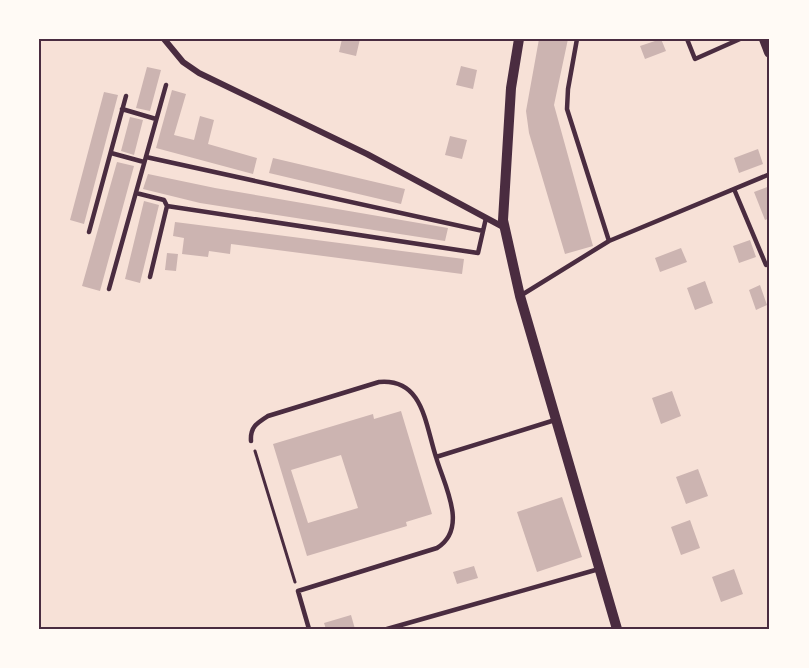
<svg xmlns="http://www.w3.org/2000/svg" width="809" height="668" font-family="'Sofia Sans Condensed',sans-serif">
  <rect width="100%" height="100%" fill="#f7e1d7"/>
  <!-- building -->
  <path fill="#ccb4b1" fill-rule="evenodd" d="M342,39h18l-4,17 -17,-4z
    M539,39h29l-14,66 39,141 -28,8 -36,-121 -3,-22z
    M661,39l5,12 -21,8 -5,-13z
    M461,66l16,4 -4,19 -17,-4z
    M147,67l14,3 -11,41 -14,-3z
    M172,90l14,4 -12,41 20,5 6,-24 14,4 -6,24 49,14 -4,16 -97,-26z
    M104,92l14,3 -34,129 -14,-4z
    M130,117l13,3 -9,35 -13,-4z
    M450,136l17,4 -5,19 -17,-4z
    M758,149l5,15 -24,9 -5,-15z
    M273,158l132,31 -4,15 -132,-31z
    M117,162l17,4 -34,125 -18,-5z
    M148,174l67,14 233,40 -3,13 -245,-38 -57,-14z
    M770,186v32l-5,2 -11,-28z
    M144,201l15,4 -19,78 -15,-4z
    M175,222l289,37 -2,15 -231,-30 -1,10 -21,-3 -1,6 -26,-3 2,-16 -11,-2z
    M750,240l6,17 -17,6 -6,-17z
    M681,248l6,14 -27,10 -5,-14z
    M167,253l11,1 -2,17 -11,-1z
    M705,281l8,22 -18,7 -8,-22z
    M760,285l7,20 -11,5 -7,-20z
    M672,391l9,25 -20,8 -9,-26z
    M401,411l31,103 -26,8 1,4 -100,30 -34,-112 100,-30 1,5zM341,455l17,53 -50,15 -17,-53z
    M698,469l10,27 -22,8 -10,-27z
    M562,497l20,60 -45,15 -20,-60z
    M690,520l10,28 -19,7 -10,-28z
    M474,566l4,12 -21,6 -4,-12z
    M734,569l9,25 -22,8 -9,-25z
    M351,615l4,14h-29l-2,-6z"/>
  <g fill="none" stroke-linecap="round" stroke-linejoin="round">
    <!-- path -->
    <path stroke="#4a2c40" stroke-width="3" d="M255,451l40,131"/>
    <!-- service -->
    <path stroke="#4a2c40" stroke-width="4.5" d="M577,39l-9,50 -1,20 42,132
      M687,39l8,20 45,-20
      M122,109l34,10
      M111,153l33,9
      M146,157l337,74
      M734,189l32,76
      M136,193l28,7 3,6
      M89,232l37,-136
      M150,277l17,-71 311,47 8,-35
      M109,289l57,-204
      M520,296l89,-55 161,-67
      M251,441c-1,-14 6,-18 17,-25l111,-34c44,-4 46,41 57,75
      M309,629l-11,-38 139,-43c32,-20 7,-63 -1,-91l119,-37
      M387,629l212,-60"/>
    <!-- minor -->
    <path stroke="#4a2c40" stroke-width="6" d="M164,39l19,23 16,11 168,81 138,74"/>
    <!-- tertiary -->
    <path stroke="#4a2c40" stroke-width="10" d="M519,39l-8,49 -8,132 17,76 97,333"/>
    <!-- secondary -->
    <path stroke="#4a2c40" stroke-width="12" d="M765,39l5,13"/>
  </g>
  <!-- border -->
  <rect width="809" height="668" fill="none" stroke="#fffaf5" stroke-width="81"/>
  <rect x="40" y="40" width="728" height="588" fill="none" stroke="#4a2c40" stroke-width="2"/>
</svg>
